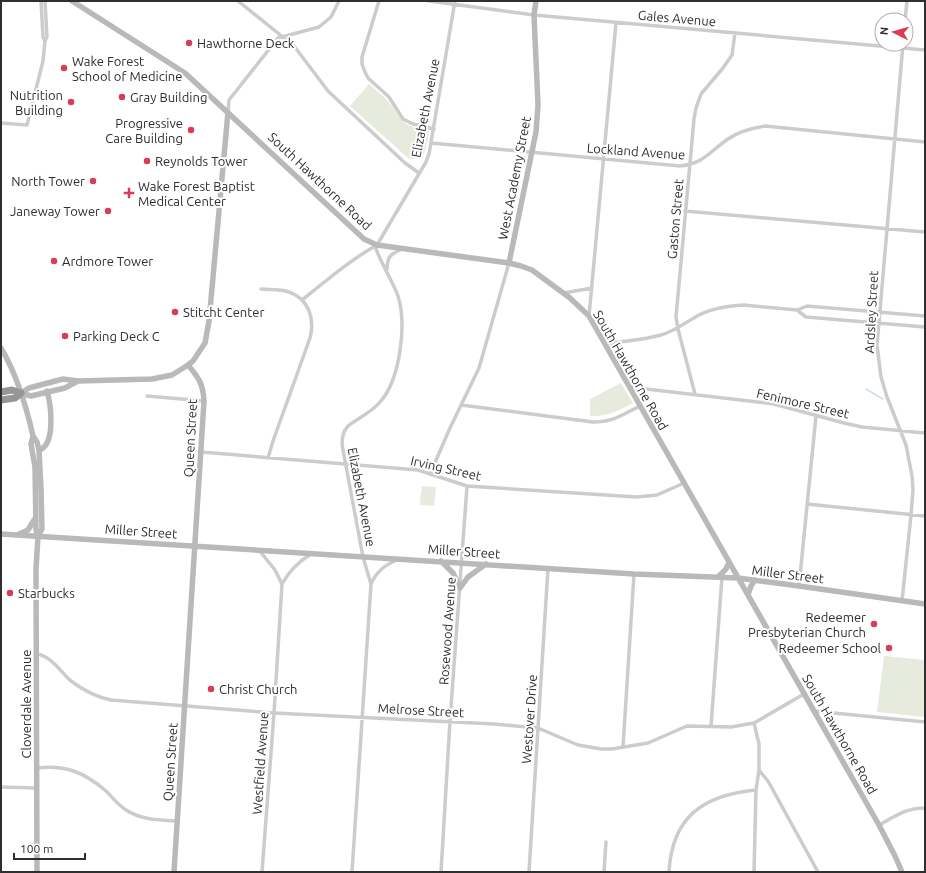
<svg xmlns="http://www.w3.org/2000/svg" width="926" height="873" font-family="Ubuntu,sans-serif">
  <rect width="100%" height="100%" fill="#fff"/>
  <!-- green -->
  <path fill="#e6ebde" d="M369,84c6,5 13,11 19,17 16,20 12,25 41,30 -2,12 -2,33 -21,27l-58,-52z
    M621,383l12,20c-15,8 -27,14 -43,13v-17z
    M422,486l14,1 -2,19 -14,-1 1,-14h1z
    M884,656l41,4v57l-48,-5z"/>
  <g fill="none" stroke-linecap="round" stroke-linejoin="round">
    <!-- stream -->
    <path stroke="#cbe0ea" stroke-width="1.5" d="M866,389l17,10"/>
    <!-- street -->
    <path stroke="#ccc" stroke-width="3.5" d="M41,1l2,36 2,4
      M238,1l56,45 34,45 77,72 14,10
      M379,1l-17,56v7l3,8 3,6 21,19 14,22 10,5 21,5
      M429,1l105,14 391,35
      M905,20l2,-19
      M228,112l1,-12 49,-62 41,-11 12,-10 8,-16
      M1,123l26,2 16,-64 2,-20 2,-4 -2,-36
      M431,143l249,23c25,-3 29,-14 48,-27 11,-8 24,-11 37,-13l160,16
      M685,211l240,21
      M387,269c0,-13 4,-15 15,-20
      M261,289c9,1 19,0 28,3 20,7 26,27 21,46l-37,103 -5,17
      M564,293l28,-5
      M302,300c24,-19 48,-40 75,-55
      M797,310l10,-4 118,10
      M589,316l27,-293
      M606,344c17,-3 38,-4 55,-9 14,-4 25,-13 38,-20 13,-7 29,-9 45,-10l53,5 9,7 119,10
      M629,387l145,17 70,19 18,4 63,6
      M695,394l-17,-65 -2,-12 18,-198 2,-11 5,-14 22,-26 9,-13 3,-22
      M147,396l57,5
      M461,405l132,17c20,0 29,-7 47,-16
      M201,452l217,18 49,16 170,11 20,-2 27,-12
      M430,474l20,-46 29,-60 30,-105
      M807,504l118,12
      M259,550l16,20 7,14 -8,129 -12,159
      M282,584c7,-13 16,-22 29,-30
      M371,584c6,-13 14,-19 26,-24
      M799,586l17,-170
      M902,601l9,-86 2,-25 -1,-14 -6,-31 -19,-48 -6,-20 -4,-32 26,-301
      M37,654c14,2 23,17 34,27 12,9 25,16 40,19l163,13 220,11 44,4 40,17 23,4h11l36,-6 39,-17 44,1 23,-4 50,-29
      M814,711l111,11
      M754,723l5,21v26l-3,20 -2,82
      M711,726l11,-149
      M623,747l11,-173
      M37,768c29,-3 47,4 69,23 6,6 12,14 20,19 15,10 34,10 51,11
      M759,770l9,11 50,91
      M1,787l36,1
      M879,825c15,-8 28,-18 46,-17
      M352,872l19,-288 -8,-27 -20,-107c-2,-9 -1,-17 5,-24 10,-8 24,-14 32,-24 20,-22 27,-77 18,-106 -6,-16 -16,-31 -22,-47l1,-4 49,-83 3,-8 26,-153
      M441,872l9,-151 17,-235
      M529,872l19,-304
      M604,872l2,-30
      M669,872c3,-56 35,-77 87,-82"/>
    <!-- secondary -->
    <path stroke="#b9b9b9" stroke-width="5.5" d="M72,1l113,72 179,166 13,6 132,18 12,3 11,4 38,28 19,18 290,509 16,31 7,16
      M509,263l27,-131 2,-27 -4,-90 2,-14
      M1,348c16,27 25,57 32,88l4,6 2,8 2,39 1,40 -4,7
      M21,393l8,-5 34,-9 15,2 74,-2 20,-4 16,-10 5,-4 12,-18 4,-22 19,-209
      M21,393l10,3 34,-8 13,-7
      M33,436l-2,8 4,23 1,63 2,6 -2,33 1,303
      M39,450c17,-5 12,-45 8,-59
      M1,534l633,40 104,4 61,8 126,18
      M19,534l9,-4 6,-10
      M441,561l12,12 7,15
      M718,577l8,-8 3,-7
      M460,588l8,-11 18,-13
      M748,595l3,-9 4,-6
      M174,872l30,-471c-1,-17 -5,-23 -16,-36"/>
    <!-- highway -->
    <path stroke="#969696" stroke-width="7" d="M1,392l11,-2 9,3
      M1,400l14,-2 6,-5"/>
  </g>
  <!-- markers -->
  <g fill="#da3d53" stroke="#fff" stroke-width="1.5">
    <circle cx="189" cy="43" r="4"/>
    <circle cx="64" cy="68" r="4"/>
    <circle cx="122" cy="97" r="4"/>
    <circle cx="71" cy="102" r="4"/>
    <circle cx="191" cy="130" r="4"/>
    <circle cx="147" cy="161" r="4"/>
    <circle cx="93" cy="181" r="4"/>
    <path d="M127 187h4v4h4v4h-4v4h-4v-4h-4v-4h4z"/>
    <circle cx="108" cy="211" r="4"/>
    <circle cx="54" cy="261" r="4"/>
    <circle cx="175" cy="312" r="4"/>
    <circle cx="65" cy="336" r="4"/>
    <circle cx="10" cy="593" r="4"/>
    <circle cx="874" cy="624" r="4"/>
    <circle cx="889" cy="648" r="4"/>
    <circle cx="211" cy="689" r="4"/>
  </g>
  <g text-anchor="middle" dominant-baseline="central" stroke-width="4" stroke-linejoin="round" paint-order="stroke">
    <!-- street labels -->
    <g font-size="13" fill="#2f2f2f" stroke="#fff">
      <text transform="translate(677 18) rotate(5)">Gales Avenue</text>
      <text transform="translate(425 108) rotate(-79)">Elizabeth Avenue</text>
      <text transform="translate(636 151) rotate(4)">Lockland Avenue</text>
      <text transform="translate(514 178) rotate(-79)">West Academy Street</text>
      <text transform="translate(320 181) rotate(43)">South Hawthorne Road</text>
      <text transform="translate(675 219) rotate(-85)">Gaston Street</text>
      <text transform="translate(871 312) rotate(-87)">Ardsley Street</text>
      <text transform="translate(631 370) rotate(60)">South Hawthorne Road</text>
      <text transform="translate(803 403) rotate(13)">Fenimore Street</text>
      <text transform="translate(190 438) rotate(-87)">Queen Street</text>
      <text transform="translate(446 468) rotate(13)">Irving Street</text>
      <text transform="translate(362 497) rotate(79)">Elizabeth Avenue</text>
      <text transform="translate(141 531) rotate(4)">Miller Street</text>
      <text transform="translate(464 551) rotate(4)">Miller Street</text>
      <text transform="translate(788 574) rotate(7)">Miller Street</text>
      <text transform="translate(447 631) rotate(-86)">Rosewood Avenue</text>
      <text transform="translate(26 704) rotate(-90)">Cloverdale Avenue</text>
      <text transform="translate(421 710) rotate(3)">Melrose Street</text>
      <text transform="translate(529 719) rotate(-86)">Westover Drive</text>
      <text transform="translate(840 734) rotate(60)">South Hawthorne Road</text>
      <text transform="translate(170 762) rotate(-86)">Queen Street</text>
      <text transform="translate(260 763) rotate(-86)">Westfield Avenue</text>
    </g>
    <!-- poi labels -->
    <g font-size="13" fill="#2f2f2f" stroke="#fff" text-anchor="start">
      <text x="197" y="43">Hawthorne Deck</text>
      <text x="72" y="61">Wake Forest<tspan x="72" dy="15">School of Medicine</tspan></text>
      <text x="63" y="95" text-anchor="end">Nutrition<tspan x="63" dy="15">Building</tspan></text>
      <text x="130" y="97">Gray Building</text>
      <text x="183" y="123" text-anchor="end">Progressive<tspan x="183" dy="15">Care Building</tspan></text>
      <text x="155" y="161">Reynolds Tower</text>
      <text x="85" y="181" text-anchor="end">North Tower</text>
      <text x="138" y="186">Wake Forest Baptist<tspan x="138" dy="15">Medical Center</tspan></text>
      <text x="100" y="211" text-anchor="end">Janeway Tower</text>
      <text x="62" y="261">Ardmore Tower</text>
      <text x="183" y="312">Stitcht Center</text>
      <text x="73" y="336">Parking Deck C</text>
      <text x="18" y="593">Starbucks</text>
      <text x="866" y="617" text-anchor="end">Redeemer<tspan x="866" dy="15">Presbyterian Church</tspan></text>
      <text x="881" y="648" text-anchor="end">Redeemer School</text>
      <text x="219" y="689">Christ Church</text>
    </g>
  </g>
  <!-- border -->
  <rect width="926" height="873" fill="none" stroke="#2f2f2f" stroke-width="4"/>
  <!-- north arrow -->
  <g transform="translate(894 32) rotate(276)"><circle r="19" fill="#ffffff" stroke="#acacac"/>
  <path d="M0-3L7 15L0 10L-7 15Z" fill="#da3d53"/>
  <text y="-6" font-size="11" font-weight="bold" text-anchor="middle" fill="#2f2f2f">N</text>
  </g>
  <!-- scale -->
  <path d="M14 853v6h71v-6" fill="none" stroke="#2f2f2f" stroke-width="2"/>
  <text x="20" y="853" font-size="12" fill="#2f2f2f" stroke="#ffffff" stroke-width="3" paint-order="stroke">100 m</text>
</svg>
